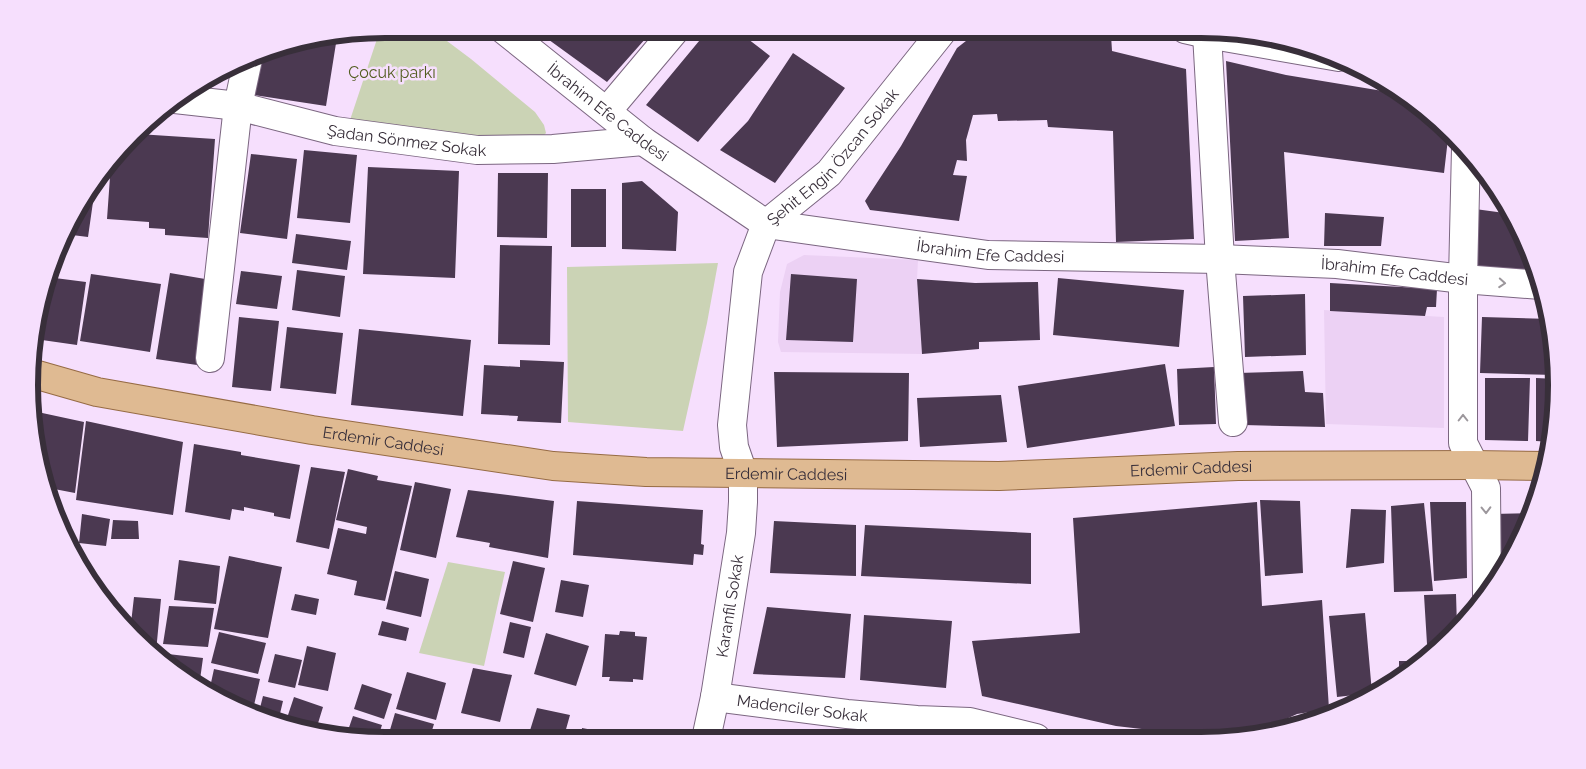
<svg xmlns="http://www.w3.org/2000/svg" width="1586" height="769" font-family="Raleway,sans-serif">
  <rect width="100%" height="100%" fill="#f6dffd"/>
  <!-- built -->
  <path fill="#ecd1f4" d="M804,255l114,5 -1,19 5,75 -141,-2 -3,-10 2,-50 7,-28z
    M1324,310l120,7v111l-118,-4z"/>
  <!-- green -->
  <path fill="#cbd3b5" d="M385,29h46l40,30 64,53 9,13 2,8 -5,6 -16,2 -177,-15 32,-96z
    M718,263l-11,60 -24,108 -115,-9 -1,-155z
    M448,562l57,10 -21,94 -65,-13z"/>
  <!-- building -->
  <path fill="#4b3951" d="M552,29h102l-47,53 -62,-45z
    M709,29h26l35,27 -72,86 -52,-37z
    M993,29h72l46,6 1,16 74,18 8,170 -78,3 -3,-111 -65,-4 -1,-7 -49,1 -1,-7 -24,1 -7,25 1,21 -10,-1 -4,15 14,1 -8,45 -89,-11 -5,-9 36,-55 56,-98 14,-11z
    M337,37l-11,69 -72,-11 7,-42 9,-5z
    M793,53l52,35 -70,95 -55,-33 28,-29z
    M1226,61l60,14 121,20 42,35 -5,43 -160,-21 5,86 -54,3z
    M138,134l77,5 -7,99 -43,-3v-6l-16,-1v-6l-42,-3 4,-56z
    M304,150l53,5 -7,68 -53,-5z
    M251,154l46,5 -10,80 -47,-6z
    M1478,164l13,15h-13z
    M368,167l91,4 -4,107 -92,-4z
    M498,173h50l-1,65 -50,-1z
    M642,181l36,31 -2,39 -54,-2v-66z
    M571,189h35v58h-35z
    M85,194l9,1 -6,42 -24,-3z
    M1475,209l37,5 19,36 -2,24 -61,-6z
    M1325,213l59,4 -3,29h-57z
    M296,234l55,7 -4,29 -55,-7z
    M500,245l52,1 -2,99 -52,-1z
    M297,270l48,6 -5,41 -48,-7z
    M241,271l41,5 -5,33 -41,-5z
    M170,273l41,7 -14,85 -41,-6z
    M91,274l70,10 -11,68 -70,-11z
    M791,274l66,5 -4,63 -67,-2z
    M47,277l39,5 -9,63 -42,-6 1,-24z
    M1058,278l126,12 -5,57 -126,-12z
    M917,279l58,4 63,-1 2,58 -61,2v7l-57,5z
    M1330,283l107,6 -1,18h-9l-2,9 -95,-5z
    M1305,294l1,61 -61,2 -2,-61z
    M239,317l40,4 -8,70 -39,-4z
    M1482,317l69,2 5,56 -76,-2z
    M287,327l56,6 -7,61 -56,-6z
    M359,329l112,11 -8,76 -112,-11z
    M520,360l44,2 -3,61 -44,-2 1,-5 -37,-2 3,-49 36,2z
    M1165,364l10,62 -148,22 -9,-62z
    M1214,367l2,57 -37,1 -2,-56z
    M1303,371l2,21 18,1 2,34 -81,-2 -6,-52z
    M774,372l135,1 -1,68 -131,6z
    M1485,378h45l-2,63 -43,-1z
    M1536,378l21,1 -5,63 -16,-1z
    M1001,395l6,47 -87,5 -3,-49z
    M33,411l51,11 -9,71 -26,-5 -17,-57z
    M86,421l97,21 -10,73 -97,-15z
    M194,444l47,8v3l59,10 -10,54 -16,-3v-3l-30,-6v4l-12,-2 -2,11 -45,-8z
    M311,467l34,5 -16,77 -33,-7z
    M348,469l30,7 -1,4 35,6 -27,115 -31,-6 3,-14 -30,-7 11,-46 28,6 1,-7 -31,-7z
    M415,482l36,7 -15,69 -36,-8z
    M468,490l86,11 -6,57 -59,-11 1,-4 -34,-6z
    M1260,500l40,1 3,72 -38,3z
    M577,501l126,9 -2,34 3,1 -1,10 -9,-1 -1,11 -120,-10z
    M1257,502l5,104 60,-6 7,109 -32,5 -26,12 -95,7 -60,-7 -134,-30 -10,-55 108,-8 -7,-115z
    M1430,502h36l1,76 -33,3z
    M1424,503l9,88 -39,1 -3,-86z
    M1351,509l35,1 -2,53 -38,5z
    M1532,513l-2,8 -38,65v-72z
    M82,514l28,5 -4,27 -27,-3z
    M113,520l25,1 1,18h-28z
    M774,521l82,4v51l-86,-3z
    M865,525l166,8v51l-170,-8z
    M229,556l53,11 -14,71 -54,-9z
    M179,560l41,6 -4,38 -42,-4z
    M513,561l32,7 -12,54 -33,-8z
    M395,571l34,8 -8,38 -35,-8z
    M561,580l28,5 -6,32 -28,-5z
    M295,594l24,5 -3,16 -25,-5z
    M1456,594l1,33 -15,16 -15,1 -3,-49z
    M134,597l27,2 -5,53h-4l-19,-16 -3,-4z
    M169,606l45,2 -6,39 -45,-3z
    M767,607l84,7 -6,64 -92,-4z
    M1365,613l7,80 -35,4 -8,-81z
    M864,615l88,6 -6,67 -86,-8z
    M382,621l27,7 -3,13 -28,-6z
    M510,622l21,5 -7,31 -21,-5z
    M620,631l15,1v4l12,1 -4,43 -10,-1v3l-24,-1 1,-4h-8l3,-43 14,1z
    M219,632l47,11 -8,31 -47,-11z
    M546,633l43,13 -13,40 -42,-12z
    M307,646l29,7 -8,38 -30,-6z
    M159,653l44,5 -4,29 -12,-7 -29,-23z
    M275,654l27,6 -7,28 -27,-6z
    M1399,661h25l-6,6 -19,11z
    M473,668l39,7 -12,47 -39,-9z
    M214,669l46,10 -8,35 -43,-22z
    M407,672l39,11 -10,37 -40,-11z
    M362,684l30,10 -8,25 -30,-10z
    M263,696l20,5 -5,21 -20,-6z
    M294,697l29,10 -8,26 -30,-9z
    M537,708l33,7 -7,25h-36z
    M395,713l39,11 -5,16h-42z
    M353,716l29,9 -5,15 -31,-4z
    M582,728l53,10v1l-54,1z
    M733,733l55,4v2h-56z"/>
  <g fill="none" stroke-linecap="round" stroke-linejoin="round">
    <defs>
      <g id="minor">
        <path id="s1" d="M503,29l140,112 123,83 222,31 232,4 117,5 126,15 78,6"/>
        <path d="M1185,29l22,5 132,23"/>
        <path d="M1207,34l13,225 13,163"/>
        <path id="s2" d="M175,99l63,7 97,25 142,19 76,-1 90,-8"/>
        <path d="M607,111l69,-82"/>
        <path d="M1466,148l-3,131v164l23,45 1,107"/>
        <path d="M210,358l28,-252 10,-47"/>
        <path id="s3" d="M715,697l132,17 70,6 53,2 66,16"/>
        <path id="s4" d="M706,739l9,-42 26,-164 2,-31v-29l-9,-26 -2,-22 16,-153 18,-48 63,-51 115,-144"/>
      </g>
      <g id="major">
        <path id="s5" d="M34,374l63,18 215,38 241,36 93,6 353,4 239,-10 235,-1 74,1"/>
      </g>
    </defs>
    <!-- minor casing -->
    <use href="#minor" stroke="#7b6680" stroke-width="30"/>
    <!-- major casing -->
    <use href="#major" stroke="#966b44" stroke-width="30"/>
    <!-- minor -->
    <use href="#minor" stroke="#fff" stroke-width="28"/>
    <!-- major -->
    <use href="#major" stroke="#dfba92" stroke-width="28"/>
  </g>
  <!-- one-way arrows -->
  <defs><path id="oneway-chevron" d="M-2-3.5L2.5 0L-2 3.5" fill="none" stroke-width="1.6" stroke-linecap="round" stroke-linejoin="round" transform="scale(1.25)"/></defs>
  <g stroke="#9c979c">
    <use href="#oneway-chevron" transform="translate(1502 283) rotate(4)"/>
    <use href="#oneway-chevron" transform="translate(1463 418) rotate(-90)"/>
    <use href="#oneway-chevron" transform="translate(1486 510) rotate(89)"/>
  </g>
  <g text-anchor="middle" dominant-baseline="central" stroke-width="5" stroke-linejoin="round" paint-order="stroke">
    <!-- park labels -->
    <g font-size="16" fill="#535e21" stroke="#f6dffd">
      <text x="392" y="72">Çocuk parkı</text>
    </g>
    <!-- street labels -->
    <g font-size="16" fill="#382f3a" stroke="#f6dffd">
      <text stroke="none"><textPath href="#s1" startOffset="134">İbrahim Efe Caddesi</textPath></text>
      <text stroke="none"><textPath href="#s2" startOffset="236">Şadan Sönmez Sokak</textPath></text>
      <text stroke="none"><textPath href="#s4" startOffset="619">Şehit Engin Özcan Sokak</textPath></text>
      <text stroke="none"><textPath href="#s1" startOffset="554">İbrahim Efe Caddesi</textPath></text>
      <text stroke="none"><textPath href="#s1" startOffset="959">İbrahim Efe Caddesi</textPath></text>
      <text stroke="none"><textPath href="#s5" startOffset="356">Erdemir Caddesi</textPath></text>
      <text stroke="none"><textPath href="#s5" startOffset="1166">Erdemir Caddesi</textPath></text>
      <text stroke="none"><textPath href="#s5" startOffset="761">Erdemir Caddesi</textPath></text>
      <text stroke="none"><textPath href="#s4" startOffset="135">Karanfil Sokak</textPath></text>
      <text stroke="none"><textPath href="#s3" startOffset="88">Madenciler Sokak</textPath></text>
    </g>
  </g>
  <!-- crop -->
  <path d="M0 0H1586V769H0ZM385 38H1201A347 347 0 0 1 1548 385V385A347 347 0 0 1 1201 732H385A347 347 0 0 1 38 385V385A347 347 0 0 1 385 38Z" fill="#f6dffd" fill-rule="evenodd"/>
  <path fill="none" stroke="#382f3a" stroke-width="6" d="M385 38H1201A347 347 0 0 1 1548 385V385A347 347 0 0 1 1201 732H385A347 347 0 0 1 38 385V385A347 347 0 0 1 385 38Z"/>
</svg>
